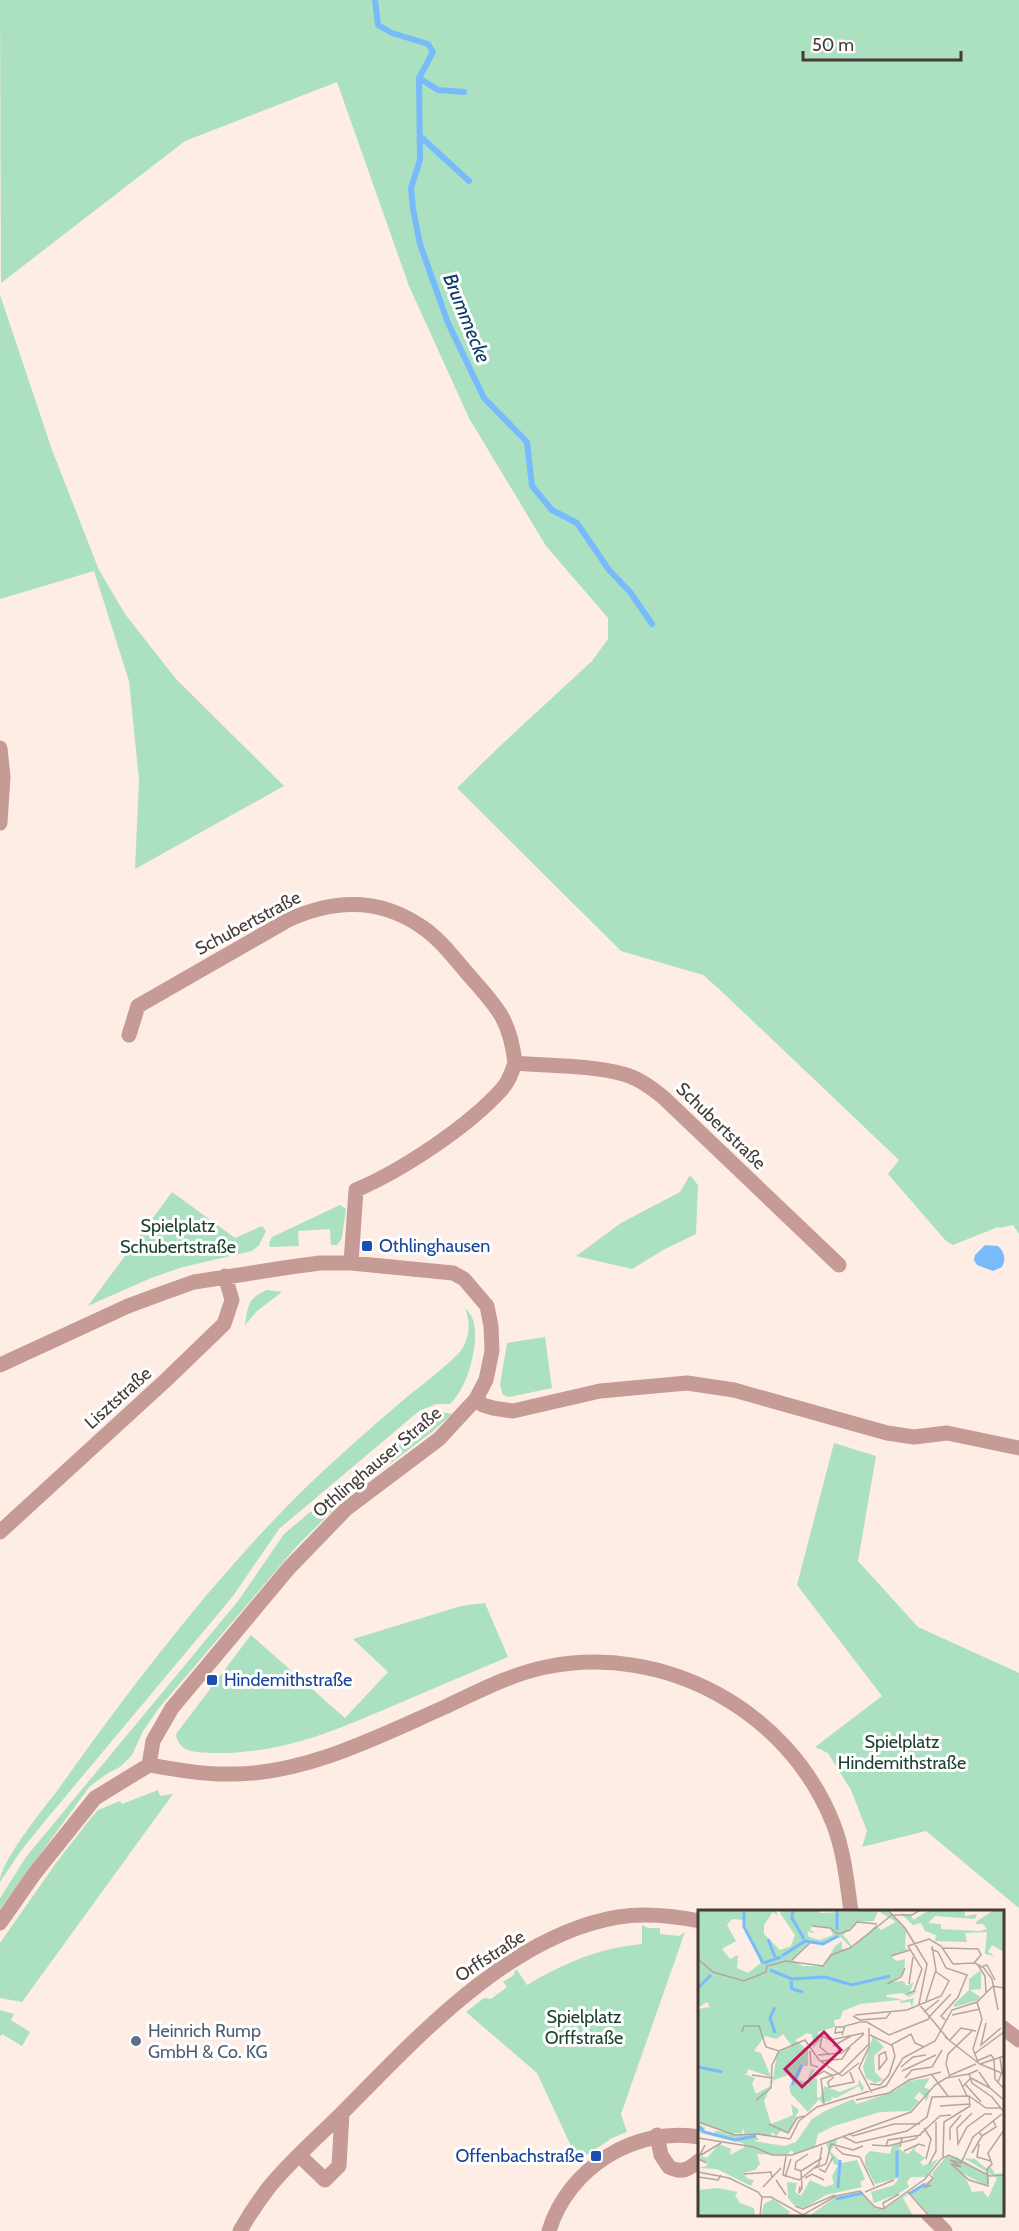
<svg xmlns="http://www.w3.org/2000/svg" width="1019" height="2231" font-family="Cabin,sans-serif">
  <rect width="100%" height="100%" fill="#feede5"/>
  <!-- green -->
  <path fill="#abe0c0" d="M0,0h1019v1234l-6,-9 -14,3 -1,-1 -45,18 -7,-4 -58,-67 11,-14 -180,-171 -16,-14 -82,-24 -164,-163 43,-42 92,-85 16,-22v-21l-62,-72 -77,-128 -60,-132 -72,-204 -152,59 -184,142z
    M0,295l52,155 47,120 26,44 51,65 108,107 -149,83 4,-89 -10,-99 -35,-110 -94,28z
    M690,1175l8,10 -2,49 -31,15 -33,20 -56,-13 45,-33 59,-31z
    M172,1192l63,46 27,-12 4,5 -7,14 -7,6 -69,16 -32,11 -63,28z
    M340,1205l6,4 -4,29 -5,7h-6l-1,-16 -32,2 1,15 -29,1 -1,-4 3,-6z
    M267,1290l15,2 -25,19 -12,14c3,-20 3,-27 22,-35z
    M465,1308c3,3 7,8 8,12 7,23 -5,67 -23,84h-14l-17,7 -140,118 -46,67 -188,225 -25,31 -20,30c0,-20 43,-73 57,-91 74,-104 150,-204 240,-295 36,-35 73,-68 111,-100 18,-14 36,-28 52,-44 10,-14 11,-28 5,-44z
    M545,1337l7,51 -43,9 -6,-2 -3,-10 7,-42z
    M438,1411l14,3 -20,18 -86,65 -49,49 -138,162 -16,23 -11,24 -12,12 -12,6 -18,13 -90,123v-11l26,-41 212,-256 46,-67 139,-117z
    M834,1443l42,13 -18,105 60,66 101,46v235l-93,-77 -64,16 5,-16 -16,-41 -23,-37 -13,-6 67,-51 -85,-111z
    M485,1603l23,54c-38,16 -76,32 -113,48 -64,27 -112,49 -184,48 -15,-1 -33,0 -35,-19l75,-99 94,83 43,-46 -35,-33 108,-33z
    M158,1790l2,6 13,-2 -151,208 -22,-4v-55l56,-80 35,-45 7,-8 22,-9 2,3z
    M642,1925l6,3h12v6l19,2 6,-4 -64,182 6,18 -15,6 -34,23 -41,-88 -71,-61 18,-14 7,1 16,-12 -4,-5 11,-7 1,-5h2l10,15c37,-22 72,-37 115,-41z
    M0,2010l14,4 -3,6 19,12 -8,14 -20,-12 -2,3z"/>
  <!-- water -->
  <path fill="#78bbfc" d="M985,1245l13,1c7,7 8,13 4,21l-9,4 -16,-6 -3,-5 1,-5z"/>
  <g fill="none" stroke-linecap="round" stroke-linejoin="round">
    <!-- stream -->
    <path stroke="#78bbfc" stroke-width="6" d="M375,0l3,25 14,8 36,11 5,8 -14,26 1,82 -9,28 2,21 7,35 28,79 36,75 43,44 5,44 20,24 25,13 32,47 21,22 22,32
      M419,78l19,12 26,2
      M421,137l48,44"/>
    <!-- street -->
    <path stroke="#c69b96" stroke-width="15" d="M0,748l3,29 -3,46
      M129,1035l9,-29 150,-86c46,-21 91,-23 134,7 18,12 31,30 45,46 29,33 43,45 48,90 34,3 76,2 108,11 16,4 29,14 41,24l175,167
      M351,1263l5,-73c47,-20 113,-64 146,-101 7,-8 10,-17 13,-26
      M0,1365l128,-59 35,-13 31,-11 96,-15 30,-4h31l102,10 11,6 23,27 4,20 1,25 -6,29 -10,19 -37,40 -93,70 -57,59 -117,140 -19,33 -4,24 -54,33 -60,75 -35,50
      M476,1399l7,6 10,3 20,3 87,-20 87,-8 47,7 153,43 27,4 33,-4 72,15
      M0,1532l166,-152 58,-56 8,-24 -7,-24
      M149,1765c29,5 57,10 86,9 73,-1 144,-38 210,-67 32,-15 66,-33 101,-40 118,-24 242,43 287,156 11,28 14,59 18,89
      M1002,2027l17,13
      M657,2135l4,20 8,12c13,7 20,2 31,-7
      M300,2156l25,24 14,-14 3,-53
      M928,2214l17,17
      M240,2231c9,-16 19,-31 30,-45 24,-29 54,-54 80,-81 72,-73 162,-170 268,-188 26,-4 56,-1 82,4
      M549,2231c19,-63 86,-105 151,-94"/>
  </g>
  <!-- markers -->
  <g fill="#1a4fb4" stroke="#fefefe" stroke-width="2">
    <rect x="361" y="1240" width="12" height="12" rx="3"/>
    <rect x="206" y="1674" width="12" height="12" rx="3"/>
    <rect x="590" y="2150" width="12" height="12" rx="3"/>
  </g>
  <circle fill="#5c6f8a" stroke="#fefefe" stroke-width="2" cx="136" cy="2041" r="6"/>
  <g text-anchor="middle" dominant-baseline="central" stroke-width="6" stroke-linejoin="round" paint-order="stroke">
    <!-- street labels -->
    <g font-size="18" fill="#453a35" stroke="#fefefe">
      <text transform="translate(248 923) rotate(-28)">Schubertstraße</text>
      <text transform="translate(721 1126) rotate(44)">Schubertstraße</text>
      <text transform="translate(118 1398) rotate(-42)">Lisztstraße</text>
      <text transform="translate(377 1462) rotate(-40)">Othlinghauser Straße</text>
      <text transform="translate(490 1956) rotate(-33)">Orffstraße</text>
    </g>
    <!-- park labels -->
    <g font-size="18" fill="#1b422d" stroke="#fefefe">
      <text x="178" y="1226">Spielplatz<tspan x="178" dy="21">Schubertstraße</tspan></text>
      <text x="902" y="1742">Spielplatz<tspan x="902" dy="21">Hindemithstraße</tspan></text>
      <text x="584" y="2017">Spielplatz<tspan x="584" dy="21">Orffstraße</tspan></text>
    </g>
    <!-- transit labels -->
    <g font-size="18" fill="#164399" stroke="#fefefe" text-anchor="start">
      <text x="379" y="1246">Othlinghausen</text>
      <text x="224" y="1680">Hindemithstraße</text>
      <text x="584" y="2156" text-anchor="end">Offenbachstraße</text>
    </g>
    <!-- service labels -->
    <g font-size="18" fill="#4e5e75" stroke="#fefefe" text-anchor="start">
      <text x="148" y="2031">Heinrich Rump<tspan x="148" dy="21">GmbH &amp; Co. KG</tspan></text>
    </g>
    <!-- water labels -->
    <g font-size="20" font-style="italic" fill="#0c3d66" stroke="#fefefe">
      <text transform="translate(467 318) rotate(68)">Brummecke</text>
    </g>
  </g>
  <!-- overview -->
  <g transform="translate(698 1910)">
    <rect width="306" height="306" fill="#feede5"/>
    <path d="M0,0h121l1,3 67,-3 17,17 4,7 4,9 -6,-12 -1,17 3,2 -17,6 5,5 9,-2 -1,15 -14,8 13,-1 4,5 7,-4 -6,14 6,-5h4l-9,6 -7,-4 -16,2 1,2 13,2 1,2 13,-3 -2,9 -2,-5 -9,1 -2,-3 -39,4 -17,7 -3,8 -6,1 1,7 -17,5 2,9 -7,7 -1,-14h-5l2,-2 -14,8 13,10v16h-6l-4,14 9,2 4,-13 4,1 -5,6 7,3v18l3,1 4,-12 16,6 18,-7 1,-6 5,9 -2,4 -3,-6 -23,12 -5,-1 1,3 -10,3 -3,-4 -11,13 -17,-18 -2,-8 4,-4 -5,-7 -14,5 -10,21 7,23 22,-9 -2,-11 8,6 -10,22 -9,-1 -4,6 -3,-5 -3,4 -25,-2 -2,-5 -2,6 -6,-1 -37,-12v-113l12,-2 -3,-5 -9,6zM78,1h6l-2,2 15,22 -4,11 -11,4 -16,-16v-9l9,-13 5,4zM180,1l18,11 -15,8 -5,-5 -23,22 -10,-12 14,-13 17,-1zM34,9l11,1 18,43 -13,10 -11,-5 1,-13 -8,4 -8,-10 14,-8 -9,-16zM114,16l18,2 3,7 -13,5 -11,-3 -2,-6 5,2 3,-1 -5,-2zM143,27l10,11 -9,1v-8l-7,5 -11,20h-21l-11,-6 17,-17 14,1zM85,124l9,12 -15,7 -5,32 -16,9 -4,-10 3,-6 -13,-5 5,1 1,-5 23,8 -10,-24 -7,-2 11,-15 12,3zM212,0l3,10 16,-10h36v6l12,-2 -2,5 -40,-3 -7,7 13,1v5l39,2 7,-2 -4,-5h-8l2,-3 17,-11h10v42l-12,-7 -4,7 7,4 -10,-2 2,-22 -22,1 2,9 -32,-1 1,-6 -11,-4 -4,-8 -8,2 -13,-12 11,2zM283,60v19l-11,1 10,7 -2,3 -23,7 -2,-2 16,-15v-11zM175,126l11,11 -10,9 1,16 8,8 -8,3 -9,-5 -3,-11zM232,168l-6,9 6,3 -2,8 -3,4v-5l-6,-5 -5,6 5,3 -9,10 -30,1 -46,14 -16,8 -3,12 -21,8 -2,-4 -6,5 -29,-1 3,10 -5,6 -12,3 5,6 6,1 -3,6 -34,-17 -19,-1 9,-2 1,-4 -8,-2 1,-4 6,2 12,-14 12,5 -1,6 15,-8 -2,-4 -45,-11v-7l7,2 -1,5 10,3 1,-4 40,4 4,5 -6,1 32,5 11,-4 16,-23 13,-8 28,-12 4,5 38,-13 14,-10zM138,229l1,3 -7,9 12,12 15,-3 8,19 -5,3 2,5 -36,8 -22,13 -10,-3 -6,-7 -1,-16 10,1 -2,9 6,4 9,-16 15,7 9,-3 -2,-8 6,-11 -4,-1 -8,-20zM202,232l-1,7 9,5 12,-12 -6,8 11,8 -5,4 3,4 15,-7 -12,18h-15l-4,5 2,5 -11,7 -24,9 -3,-11 23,-7 5,-7 -24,6 -10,-19v-9l5,-5 20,3 2,-8zM249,246l10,1 32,19v8l-4,1 -21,-11 8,18 11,-1 5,7 9,-20 -33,-20 11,1 12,10 4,-2 4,7 9,-1v43h-74l-20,-23 -7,5 10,18h-104l27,-19 24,-5 17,17 8,-1 26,-17 23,-13 -2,-5zM20,278l20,4 -3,3 5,8 14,5 1,8h-57v-26zM75,289l17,13 -2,4h-27l3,-12z" fill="#abe0c0" fill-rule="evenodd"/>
    <path fill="none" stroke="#78bbfc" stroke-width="3" d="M46,0v17l19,36M95,0l-1,8 12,21M139,20v-20M70,29l7,18M84,46l23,-15 18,3 15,-8M66,53l17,-6M72,60l22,9 33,-2 27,8 38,-9M93,71l1,8 11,3M0,78l13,-13M77,97l-5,11 5,15M0,157l24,5M94,175l10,-20M0,215l6,7 31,8 21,-4M199,241v26M140,278l2,-28M211,284l16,-10M138,289l27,-6"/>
    <path fill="none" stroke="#b4a59f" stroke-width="1.5" d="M190,0l17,18 22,36 -8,40 29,35M194,5h20l8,-5M114,16l18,2 8,6 12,-4 7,-8 20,2M244,38l36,1 3,6 -7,8M233,39l7,3 8,16 21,7 -9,22 -17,19 4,4M193,46l19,-6M0,49l15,13 31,9 22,-9 1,-6 19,-5 37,5 8,-11 19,-7 42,-33M94,50l18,-17M280,55l7,11 1,16M285,56l4,-1 8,15M189,74l14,-7 4,-9M211,74l4,-27M209,84l7,-3 8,-22 -14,-23 21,-7 12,7 12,18 22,-1 9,5 8,11 6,31M228,91l10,-31 -4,-24M279,92l5,17 -9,30 5,13M226,102l15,-12M157,105l52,-5 34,-14 8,-15 -14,-10M254,105l28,-6M155,106l7,4 26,-2 5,-6M230,108l23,-24M288,113l-5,22 20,-17M171,118v19l-10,21 13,25M44,122l2,-6h15l7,21 13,4 26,-11 14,20 23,16M144,122l-7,1 1,-6h8M144,125l3,-9 15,-4h7l22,13 40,-16M172,125l21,10 20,-11 4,9 9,4M247,127l36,28M251,131l12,-13 15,3M135,136l18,-10M112,141l1,14 7,2M187,142l-6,3v14l8,-10 -2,-8M276,144l30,-22M120,145l24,-2 22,-19M132,145l-10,-8 2,-11 8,4 34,-7M296,149l1,20 9,10M123,151l21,-2 8,-12M279,151l14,-6 3,4M282,154l24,-8M282,154l24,10M203,157l12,-10 13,-2M280,160l-9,4 3,9 20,14 12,15M204,161l34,-16M281,162l11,16 14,12M251,164l-3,-10 2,-10 25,-24M54,165l21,3M234,165l16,21M144,166l17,-13M250,166l28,-12M116,167l10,-6 9,5M136,167l-6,5 1,5 25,-5 -4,-10M207,168l7,-8 20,-3 10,-17M261,169l8,17M300,172l4,-10 -2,-14M172,174l10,1 9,-10 6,-19 -3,-11M267,174l16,18M265,176l8,-8 19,10M271,186l17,12h15M58,190l15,-12 1,-23 7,-14M158,190l33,-7 20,-13 32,-8M126,194l-3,-25 19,-6 30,-30M242,196l30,-2M274,203l-15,15 1,16 9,-17 18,-13h7M304,204l-29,23 -12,26 -11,-3 11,7 -10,-3 18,16 19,6 -1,-17 5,-5 -4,-11 16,-23M0,212l37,13 23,-1 32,5 9,-18 18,-14 69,-21 17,-28 32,-17 17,-31 25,-8 16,-16 11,2M71,214l19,9 9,-15 7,-2M226,218l7,11 -5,20M281,222l3,4 14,-9 -3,-7M151,223l4,3 41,-12h26M144,226l14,7 51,-12 20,-14 5,-20 37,-1M0,228l56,9 18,8h20l119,-43 24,-27 11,-7 23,-4M204,228l19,-3M252,230v-12l11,-13M281,234l-2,13 14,4M7,235l-7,14 9,4M174,235l16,1 27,-7 25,-23 11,-1M188,236l2,-6 14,-2 -2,9M137,237l8,7 17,3M206,241l15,-7 6,2M274,243l10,-17M3,245l20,-12M88,246l-3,19 16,5 20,-16 3,-17M162,247l14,29M245,247l1,-35 26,-16 -1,-10M231,254l7,-13v-29M117,258l11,-4 5,-20 22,6 10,-4M121,259l6,3 8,-15M103,261l-6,-2 1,-7 12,-8M0,262l31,6 29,14 4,5 -2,19M46,264l27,-2 1,6M232,265l3,3 -9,10 7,-3M0,267l20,3 3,-5M87,267l6,-18M107,268l7,-4 12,6M78,270l10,15M102,276l-1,7 3,-5 -1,-17 21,-13M65,277l18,-19M167,282l29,-12M210,282l21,24M64,287h9l32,18 33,-19 24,-5 15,16 8,2 42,-30 16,-20 8,-4 41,21 14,-1M97,296l8,3 32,-14M186,298l-1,-5 16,-9"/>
    <path fill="#c2185b" fill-opacity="0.15" stroke="#c2185b" stroke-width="3" d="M126,122l17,18 -39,37 -17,-18z"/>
    <rect width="306" height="306" fill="none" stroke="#453a35" stroke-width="3"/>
  </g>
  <!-- scale -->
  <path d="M803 51v9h158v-9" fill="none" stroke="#453a35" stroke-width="3"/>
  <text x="812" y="51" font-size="18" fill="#453a35" stroke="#fefefe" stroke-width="4.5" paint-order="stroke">50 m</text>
</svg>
